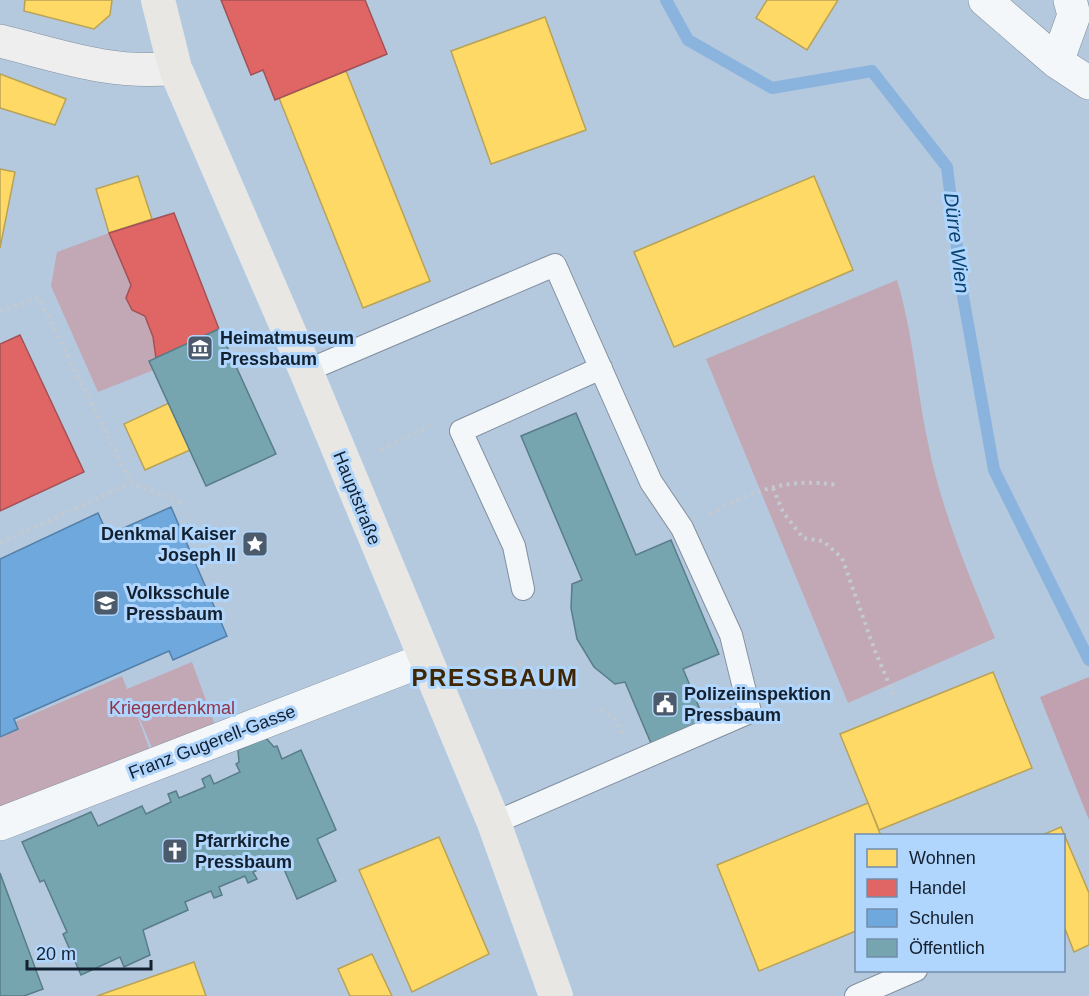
<svg xmlns="http://www.w3.org/2000/svg" width="1089" height="996" font-family="Arial,sans-serif">
  <rect width="100%" height="100%" fill="#b5c9de"/>
  <!-- green -->
  <path fill="#c2a7b5" d="M109,233l22,52 -5,13 6,12 13,6c7,18 13,35 9,54l-56,22 -47,-106 6,-34z
    M897,280c16,54 19,103 30,158 13,69 41,135 68,200l-147,65 -142,-344z
    M192,662l24,66 -61,27 -25,-59 21,57 -151,58v-73l18,-9 -3,-7 107,-46 5,13z"/>
  <!-- forest -->
  <path fill="#c1a0b0" d="M1089,677v143l-49,-123z"/>
  <!-- homes -->
  <path fill="#ffd966" stroke="#b8a256" stroke-width="1.5" d="M25,0h87l-2,15 -16,14 -70,-18z
    M767,0h71l-31,50 -51,-32z
    M545,17l41,113 -95,34 -40,-113z
    M346,71l84,210 -67,27 -84,-210z
    M0,74l66,25 -11,26 -55,-17z
    M0,169l15,3 -15,76z
    M138,176l14,43 -43,14 -13,-44z
    M814,176l39,94 -179,77 -40,-95z
    M169,403l21,47 -45,20 -21,-46z
    M993,672l39,96 -153,62 -39,-96z
    M868,803l13,33h-25v95l-97,40 -42,-106z
    M1061,827l28,66v52l-15,7 -10,-26v-90h-24z
    M439,837l50,117 -77,38 -53,-122z
    M372,954l20,42h-42l-12,-27z
    M194,962l12,34h-109z"/>
  <!-- shops -->
  <path fill="#e06666" stroke="#a25156" stroke-width="1.5" d="M221,0h144l22,54 -112,46 -12,-30 -12,5z
    M174,213l45,116 -63,29 -3,-21 -8,-21 -13,-6 -6,-12 5,-13 -22,-52z
    M20,335l64,137 -84,39v-167z"/>
  <!-- schools -->
  <path fill="#6fa8dc" stroke="#537fa8" stroke-width="1.5" d="M171,507l56,129 -54,24 -4,-9 -155,68 4,10 -18,8v-178l98,-46 10,22z"/>
  <!-- public -->
  <path fill="#76a5af" stroke="#587d89" stroke-width="1.5" d="M219,329l57,125 -70,32 -57,-125z
    M576,413l60,142 35,-15 48,114 -36,15 24,57 -54,22 -28,-66 -10,2 -21,-17 -17,-28 -6,-31 1,-24 10,-4 -61,-144z
    M266,738l8,9 3,-1 5,13 19,-9 35,80 -19,9 19,42 -39,18 -17,-39 -27,12 4,7 -9,4 -3,-7 -26,11 3,8 -8,3 -3,-7 -26,11 3,8 -45,20 7,25 -26,12 -4,-10 -39,18 -18,-41 4,-2 -23,-52 -4,2 -18,-40 69,-30 7,14 44,-20 4,8 25,-12 -3,-8 8,-3 3,7 26,-11 -3,-8 8,-4 4,9 26,-12 -4,-8 3,-2 -1,-12z
    M0,873l43,116 -19,7h-24z"/>
  <g fill="none" stroke-linecap="round" stroke-linejoin="round">
    <!-- stream -->
    <path stroke="#8ab3dd" stroke-width="12" d="M666,0l22,40 84,48 100,-17 75,96 16,129 31,174 95,190"/>
    <defs>
      <path id="lane" d="M306,371l249,-106 96,217 31,46 49,107 19,77 -256,111
        M523,589l-9,-43 -53,-115 140,-63
        M856,996l60,-26"/>
      <path id="street" d="M985,0l72,62 32,21
        M1057,62l17,-47 -4,-15
        M0,824l424,-164"/>
      <path id="secondary" d="M0,41c61,15 111,34 175,27"/>
      <path id="primary" d="M158,0l17,68 131,303 188,452 62,173"/>
    </defs>
    <!-- lane casing -->
    <use href="#lane" stroke="#808f9f" stroke-width="24"/>
    <!-- street casing -->
    <use href="#street" stroke="#808f9f" stroke-width="34"/>
    <!-- secondary casing -->
    <use href="#secondary" stroke="#808f9f" stroke-width="34"/>
    <!-- primary casing -->
    <use href="#primary" stroke="#dee7f0" stroke-width="34"/>
    <!-- path -->
    <path stroke="#c3c9d0" stroke-width="4" stroke-dasharray="3 4.5" stroke-linecap="butt" d="M0,311l39,-13 92,185
      M381,450l49,-24
      M773,488l10,24 20,26 20,3 19,17 33,93 20,47
      M710,514c43,-23 77,-37 127,-29
      M0,543l131,-60 53,20
      M477,682l48,-21
      M601,710l14,9 7,14"/>
    <!-- lane -->
    <use href="#lane" stroke="#f4f7fa" stroke-width="22"/>
    <!-- street -->
    <use href="#street" stroke="#f4f7fa" stroke-width="33"/>
    <!-- secondary -->
    <use href="#secondary" stroke="#eeeeef" stroke-width="33"/>
    <!-- primary -->
    <use href="#primary" stroke="#e9e7e3" stroke-width="33"/>
  </g>
  <!-- icons -->
  <defs>
    <symbol id="museum-square" viewBox="-11 -11 22 22"><rect x="-9" y="-9" width="18" height="18" rx="4" fill="#4c5b6c" stroke="#b1d6fd"/><path d="M0-6L6-3V-2H-6V-3ZM-5-1h2V3h-2ZM-1-1h2V3h-2ZM3-1h2V3H3ZM-6 4H6V6H-6Z" fill="#fff"/></symbol>
    <symbol id="sight-square" viewBox="-11 -11 22 22"><rect x="-9" y="-9" width="18" height="18" rx="4" fill="#4c5b6c" stroke="#b1d6fd"/><path d="M0-6L1.8-2.2L6-1.7L2.9 1.2L3.7 5.4L0 3.3L-3.7 5.4L-2.9 1.2L-6-1.7L-1.8-2.2Z" fill="#fff"/></symbol>
    <symbol id="school-square" viewBox="-11 -11 22 22"><rect x="-9" y="-9" width="18" height="18" rx="4" fill="#4c5b6c" stroke="#b1d6fd"/><path d="M0-5L7-2L0 1L-7-2ZM-4 1L0 2.5L4 1V4Q0 6-4 4Z" fill="#fff"/></symbol>
    <symbol id="civic-square" viewBox="-11 -11 22 22"><rect x="-9" y="-9" width="18" height="18" rx="4" fill="#4c5b6c" stroke="#b1d6fd"/><path d="M-.6-6.5H3V-4.5H.6V-3L4-1V1h2V6H-6V1h2V-1L-.6-3ZM-1.2 2.5V6h2.4V2.5Z" fill="#fff"/></symbol>
    <symbol id="church-square" viewBox="-11 -11 22 22"><rect x="-9" y="-9" width="18" height="18" rx="4" fill="#4c5b6c" stroke="#b1d6fd"/><path d="M-1.2-6h2.4v3.5h3.3v2.4h-3.3V6h-2.4V-.1h-3.3v-2.4h3.3Z" fill="#fff"/></symbol>
  </defs>
  <g fill-rule="evenodd">
    <use href="#museum-square" x="185" y="333" width="30" height="30"/>
    <use href="#sight-square" x="240" y="529" width="30" height="30"/>
    <use href="#school-square" x="91" y="588" width="30" height="30"/>
    <use href="#civic-square" x="650" y="689" width="30" height="30"/>
    <use href="#church-square" x="160" y="836" width="30" height="30"/>
  </g>
  <g text-anchor="middle" dominant-baseline="central" stroke-width="6" stroke-linejoin="round" paint-order="stroke">
    <!-- poi labels -->
    <g font-size="18" font-weight="bold" fill="#13202f" stroke="#b1d6fd" text-anchor="start">
      <text x="220" y="338">Heimatmuseum<tspan x="220" dy="21">Pressbaum</tspan></text>
      <text x="236" y="534" text-anchor="end">Denkmal Kaiser<tspan x="236" dy="21">Joseph II</tspan></text>
      <text x="126" y="593">Volksschule<tspan x="126" dy="21">Pressbaum</tspan></text>
      <text x="684" y="694">Polizeiinspektion<tspan x="684" dy="21">Pressbaum</tspan></text>
      <text x="195" y="841">Pfarrkirche<tspan x="195" dy="21">Pressbaum</tspan></text>
    </g>
    <!-- street labels -->
    <g font-size="18" fill="#13202f" stroke="#b1d6fd">
      <text transform="translate(357 498) rotate(68)">Hauptstraße</text>
      <text transform="translate(212 742) rotate(-21)">Franz Gugerell-Gasse</text>
    </g>
    <!-- park labels -->
    <g font-size="18" fill="#8f3447" stroke="#b1d6fd">
      <text x="172" y="708">Kriegerdenkmal</text>
    </g>
    <!-- water labels -->
    <g font-size="20" font-style="italic" fill="#094171" stroke="#b1d6fd">
      <text transform="translate(957 243) rotate(83)">Dürre Wien</text>
    </g>
    <!-- district labels -->
    <g font-size="24" font-weight="bold" letter-spacing="1.5" fill="#3f2704" stroke="#b1d6fd">
      <text x="495" y="677">PRESSBAUM</text>
    </g>
  </g>
  <!-- legend -->
  <rect x="855" y="834" width="210" height="138" fill="#b1d6fd" stroke="#728dab" stroke-width="1.5"/>
  <rect x="867" y="849" width="30" height="18" fill="#ffd966" stroke="#728dab" stroke-width="1.5"/>
  <text x="909" y="864" font-size="18" fill="#13202f">Wohnen</text>
  <rect x="867" y="879" width="30" height="18" fill="#e06666" stroke="#728dab" stroke-width="1.5"/>
  <text x="909" y="894" font-size="18" fill="#13202f">Handel</text>
  <rect x="867" y="909" width="30" height="18" fill="#6fa8dc" stroke="#728dab" stroke-width="1.5"/>
  <text x="909" y="924" font-size="18" fill="#13202f">Schulen</text>
  <rect x="867" y="939" width="30" height="18" fill="#76a5af" stroke="#728dab" stroke-width="1.5"/>
  <text x="909" y="954" font-size="18" fill="#13202f">Öffentlich</text>
  <!-- scale -->
  <path d="M27 960v9h124v-9" fill="none" stroke="#13202f" stroke-width="3"/>
  <text x="36" y="960" font-size="18" fill="#13202f" stroke="#b1d6fd" stroke-width="4.5" paint-order="stroke">20 m</text>
</svg>
